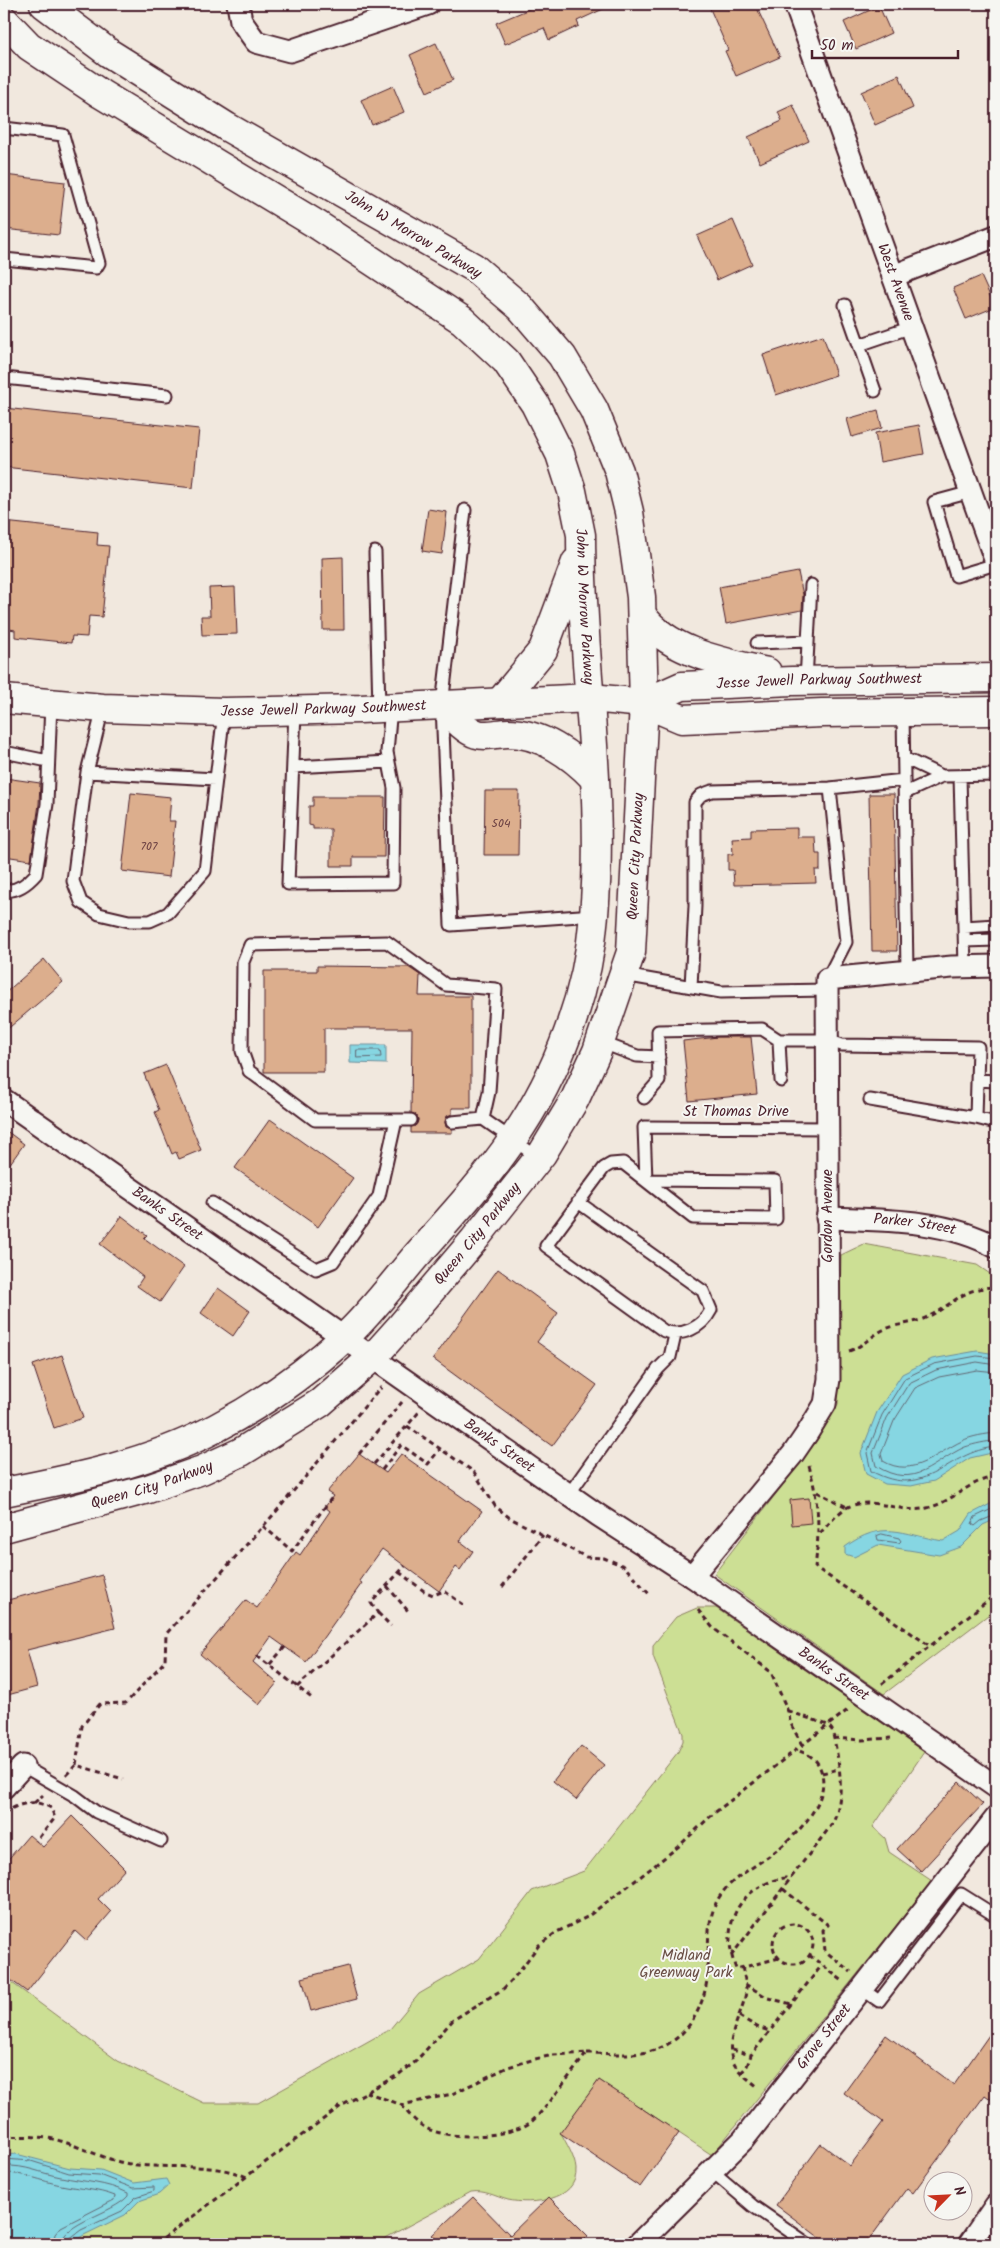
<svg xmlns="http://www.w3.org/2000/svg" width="1000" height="2248" font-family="Kalam,sans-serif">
  <rect width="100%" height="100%" fill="#f1e8de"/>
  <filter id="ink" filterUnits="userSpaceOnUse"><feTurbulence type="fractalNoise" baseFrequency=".02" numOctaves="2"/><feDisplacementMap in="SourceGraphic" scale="10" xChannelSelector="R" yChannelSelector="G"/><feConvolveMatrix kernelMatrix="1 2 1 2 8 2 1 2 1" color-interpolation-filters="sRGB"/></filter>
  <g filter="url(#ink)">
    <!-- green -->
    <path fill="#ccdf94" stroke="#8b7f60" d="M864,1244l113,21 19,13v331l-112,85 -170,-120 102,-132 22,-38 3,-149z
      M697,1608h19l208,144 -51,75 12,11 4,14 43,29 -220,274 -113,-75 -38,53c5,10 14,24 15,36 2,32 -45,36 -68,31 -14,-4 -23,-10 -37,-8l-91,49 -23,3h-353v-267l114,84 86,42h54l132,-74 29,-35 60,-35 53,-68 52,-20 94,-119 5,-11v-7l-30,-78v-11l23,-28z"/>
    <!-- water -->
    <path fill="#86d6e2" stroke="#6e8d99" d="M350,1045h36v19l-36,-1z
      M977,1351l19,3v98l-26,6 -36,23 -23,5 -26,-2 -19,-10 -5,-21 16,-41 25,-38 30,-15z
      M996,1501v18l-13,6 -22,22 -22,8 -61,-10 -24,12 -9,-3v-7c38,-28 56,-13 98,-6l17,-10 11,-17z
      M16,2154l54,14 31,2 33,13 32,-4 3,6 -10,9 -20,7 -14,14 -41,20 -15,9h-65v-89z"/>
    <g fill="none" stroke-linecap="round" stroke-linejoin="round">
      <!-- shore -->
      <path stroke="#626874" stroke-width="1" d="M357,1050h23l1,7 -24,1z
        M996,1358l-19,-2 -43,8 -29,14 -23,37 -15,38 4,18c57,31 74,-20 125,-24
        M996,1365l-19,-3 -41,8 -27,13 -22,35 -14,35 3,13c40,25 57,-5 89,-19 9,-3 22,-6 31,-6
        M996,1372l-19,-2 -38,7 -24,11 -21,33 -13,33 2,7c30,18 53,-8 79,-20 9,-5 24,-7 34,-8
        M996,1507l-21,10 -3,7 3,2 6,-5 15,-6
        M882,1534l17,4 2,3 -2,2 -21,-3 -1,-4z
        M4,2159l27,2 38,12 30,2 34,13 21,-1v4l-18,6 -14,14 -41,19 -12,9 -2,5
        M4,2166c23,-1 35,7 57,11 23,5 45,5 67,16v3c-14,17 -66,27 -67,48
        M4,2173c21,0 37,8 57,12 19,4 36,4 54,11l-1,4 -53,27 -6,7 -2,10"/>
    </g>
    <!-- building -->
    <path fill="#dcae8d" stroke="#4a1f2b" d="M541,4h73l-37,17 2,5 -30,14 -5,-12 -39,16 -9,-21z
      M708,4h47l25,53 -44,19 -11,-25 3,-1z
      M879,6l12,27 -35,16 -12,-27z
      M436,43l17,37 -26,12 -17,-37z
      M899,75l14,33 -38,17 -14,-33z
      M393,86l11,26 -32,13 -11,-25z
      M793,105l16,36 -49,22 -12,-26 34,-16 -4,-9z
      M4,175l61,7 -6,53 -55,-6z
      M733,220l19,44 -35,16 -20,-44z
      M981,276l14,31 -29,12 -13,-31z
      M823,335l13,40 -60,20 -13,-40z
      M4,408l195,21 -6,59 -189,-21z
      M878,410l4,18 -30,9 -5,-18z
      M919,425l5,29 -44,8 -5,-29z
      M428,509l19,3 -5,42 -20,-3z
      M4,522l94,10 -1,13 12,1 -7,71 -13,-1 -2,21 -15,-1 -1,7 -56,-6v-7l-11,-2z
      M343,557l1,73h-21l-1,-72z
      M798,572l5,23 -1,15 -76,14 -7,-37z
      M235,587l2,47 -35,1 -1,-19h9l-1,-28z
      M5,778l35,5 -1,21 -8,56 -27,-4z
      M485,791h34l-1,64h-34z
      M131,793l40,4 -2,24h6l-6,56 -47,-6z
      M869,794h25l3,157h-25z
      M313,797h72l-1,60h-31v9h-22v-37h-18v-3l-4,-1v-19h4z
      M797,828v9h18l1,17h4v16h-5l1,13 -82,2 -1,-15h-5v-16h5l-1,-16 19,-1v-8z
      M44,959l19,23 -59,50v-38z
      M317,966l91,1 12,8 -1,21h52v112h-19v6l-5,2 -2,6 1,5 6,2v4h-41v-6l4,-1 3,-6 -1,-4 -6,-3 1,-85h-88v44h-60v-101h53z
      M718,1037h33l6,57 -68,7 -6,-60z
      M166,1065l35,85 -22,9 -3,-7 -4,2 -17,-42 4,-2 -15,-36z
      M270,1119l83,59 -35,49 -83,-59z
      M4,1129l20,15 -20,28z
      M122,1216l25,19 -3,3 40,29 -24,35 -23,-16 6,-9 -43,-33z
      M498,1269l60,44 -21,29 60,43 -45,61 -119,-87z
      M218,1288l32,23 -17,25 -32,-23z
      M62,1355l21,63 -29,10 -21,-63z
      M359,1454l27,19 15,-19 81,57 -22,30 13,10 -13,19 -4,-3 -17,24 -57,-42 -23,32 3,2 -56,79 -35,-25 -18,25 24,21 -18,22 -59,-51 46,-54 11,8 39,-56 4,3 30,-44 -5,-4 8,-11 -6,-4z
      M809,1498l2,25 -19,2 -2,-25z
      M102,1575l13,53 -88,22 10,37 -33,9v-95z
      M581,1746l23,19 -28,35 -23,-19z
      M959,1782l24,22 -62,67 -24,-22z
      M72,1816l53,53 -27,30 13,13 -25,29 -11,-10 -48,61 -23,-17v-111l25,-29 14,12z
      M348,1966l9,33 -46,12 -9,-33z
      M996,2025v78l-11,-8 -72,98 -6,-5 -41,56h-38l-52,-39 45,-61 29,22 33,-44 -39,-29 42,-58 68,50z
      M599,2080l80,53 -39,54 -80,-54z
      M473,2197l37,38 39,-38 39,39 -8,8h-139l-9,-9z"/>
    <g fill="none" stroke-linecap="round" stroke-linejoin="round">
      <defs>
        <path id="lane" d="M4,128l59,7 36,128 -3,5 -92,-9
          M845,305l14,40 53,-18
          M859,345l16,46
          M4,378l163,17
          M971,492l-37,10 22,74 40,-12
          M465,510l-23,195 9,220 143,-10
          M375,552l4,156
          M757,643l51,-2
          M806,681l5,-96
          M295,711l-7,173 105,-1 1,-95 -7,-36 4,-45
          M903,713l4,258
          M4,752l44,9
          M904,758l38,18 54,-1
          M293,767l96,-5
          M87,772l16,-64
          M960,776l5,191
          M215,779l-128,-7 -14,109 8,21 18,12 30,7h21l18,-8 37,-42 19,-159
          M905,793l37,-17
          M4,890c12,2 24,-7 32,-16l11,-70 4,-101
          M964,927l32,-2
          M965,941l31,-1
          M624,975l97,17 106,-2
          M827,979l19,-37 -16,-154
          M691,987l4,-81v-104l6,-7 11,-4 118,-3 74,-8
          M779,1040l2,41
          M600,1042l37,14 22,1
          M977,1080l19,1
          M644,1098l15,-17 -1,-50 104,-2 17,11h48l15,5 136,2 -2,71 -106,-18
          M976,1118l20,5
          M396,1120h15
          M452,1122l31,-3
          M578,1202l125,89 8,19c-9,18 -29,27 -47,21l-118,-85 58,-78 7,-4 12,-1 70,55 83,1 -1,-38 -129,-1 -2,-53 184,1
          M212,1203l104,66 17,-7 46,-66 17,-76h-81l-66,-49 -7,-20 1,-89 7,-17 137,-3 59,43 50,4 -7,103 -6,27 56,39
          M569,1494l89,-125 12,-12 5,-22
          M23,1766l52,30 21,16 65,29
          M862,1989l17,12 82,-107 35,22
          M712,2171l41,35 55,38"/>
        <g id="street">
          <path d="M238,4l3,17 15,21 34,9 138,-47"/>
          <path id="s1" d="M795,4l201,558"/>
          <path d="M893,276l103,-40"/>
          <path id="s2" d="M4,1100l594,415 94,61 304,211"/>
          <path id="s3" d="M827,1218c57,2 118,1 169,29"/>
          <path d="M692,1576l101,-122 15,-22 17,-28 4,-25 -2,-400 125,-12 44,-1"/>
          <path d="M4,1787l19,-21"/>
          <path id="s4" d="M638,2244l105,-104 253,-322"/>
          <path d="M969,2244l27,-39"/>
        </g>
        <g id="primary">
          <path id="s5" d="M4,20l25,26 72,48 215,130 146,96 44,41 29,43 25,50 12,37 9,44c0,126 24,253 13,380 -6,79 -36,159 -81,224 -27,40 -65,81 -97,117 -23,27 -45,57 -71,81 -39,36 -83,67 -129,91 -66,35 -140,50 -212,64"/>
          <path d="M642,615c27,38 82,47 125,57"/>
          <path id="s6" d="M4,699l99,9 121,4 136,-3 231,-11 53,5 38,16 140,-6 174,-2"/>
          <path d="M500,702l43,-52 33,-88"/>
          <path id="s7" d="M644,703l38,-17 110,-5 204,-3"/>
          <path d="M442,705c10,10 22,25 35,29 9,3 22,-1 31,-1 33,0 64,22 86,45"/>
          <path id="s8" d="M4,1528l144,-39 54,-19 39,-18 79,-49 54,-47 26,-29 74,-87 68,-86 33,-55 22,-48 34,-99 13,-249 -3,-106 -12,-85 -10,-41 -25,-61 -32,-54 -42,-49 -47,-40 -246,-140 -118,-74 -65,-49"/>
        </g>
      </defs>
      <!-- lane casing -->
      <use href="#lane" stroke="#4a1f2b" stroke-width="15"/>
      <!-- street casing -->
      <use href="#street" stroke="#4a1f2b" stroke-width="25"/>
      <!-- primary casing -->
      <use href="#primary" stroke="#4a1f2b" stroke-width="31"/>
      <!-- path -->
      <path stroke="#4a1f2b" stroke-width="3" stroke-dasharray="5 4" stroke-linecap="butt" d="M849,1351c12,-4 18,-11 29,-18 13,-9 30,-8 45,-14 29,-12 38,-32 73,-32
        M407,1426l67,46 21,34 15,12 76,39 18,1 20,8 26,29
        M359,1454l43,-52
        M374,1464l45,-52
        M809,1466c10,35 11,66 6,101l115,79
        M382,1470l19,-25 27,19 12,-15
        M817,1492l30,15
        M263,1526l29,25 41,-55
        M820,1533c8,-8 18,-21 28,-26 26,-12 53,8 79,1 26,-6 42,-28 69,-31
        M399,1572l25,19 9,4 11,-4 23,16
        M387,1586l21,25
        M502,1587l41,-52
        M698,1610l15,18 58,44 18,42 1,8 12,23
        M378,1613l13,13
        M285,1647l-16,18 44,34
        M257,1656l12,9
        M882,1684l114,-90
        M297,1687l81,-74 -7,-10 34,-37
        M834,1738l28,2 29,-2
        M76,1765l6,-39 18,-22 26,-1 39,-42 1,-27 109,-121 105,-125h2
        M822,1773l17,-4
        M66,1775l10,-10 47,14
        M34,1803l9,-8
        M4,1813c14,-9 31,-15 47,-5l4,10 -19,23
        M783,1889l45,36 -5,5 2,21 26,21
        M773 1944a20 20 0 1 1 40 0a20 20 0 1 1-40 0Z
        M809,1955l35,27
        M731,1956l102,-133c13,-30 6,-62 -1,-93l-4,-5 -40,-14
        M779,1958l-43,11c-18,-47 5,-86 55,-92
        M742,1967c2,8 4,16 4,24 -2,22 -26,53 -10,76 6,8 15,14 23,21
        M745,1984l23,14 23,6
        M739,2016l18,11 13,4
        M732,2050l19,5
        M587,2053c19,0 42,3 60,-1 39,-8 59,-45 61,-82 1,-23 -2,-45 8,-67 11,-23 34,-33 53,-47 23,-16 60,-51 53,-82 -3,-14 -12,-20 -26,-24
        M741,2073l6,-7 4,-11 71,-90
        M366,2092l36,13 50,-11 56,-27 27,-8 18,-4 34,-2c-14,17 -40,56 -56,69 -22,16 -83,19 -107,5 -9,-6 -16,-13 -22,-22
        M4,2137c16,-1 33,-1 49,2 26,6 51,21 77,25 40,6 79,-3 117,13
        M156,2244l185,-138 57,-31 17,-13 38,-42 50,-31 10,-10 26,-34 18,-13 30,-15 53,-40 39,-31 34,-32 136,-105"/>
      <!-- lane -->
      <use href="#lane" stroke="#f6f6f2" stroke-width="11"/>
      <!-- street -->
      <use href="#street" stroke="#f6f6f2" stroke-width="21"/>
      <!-- primary -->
      <use href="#primary" stroke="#f6f6f2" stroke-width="28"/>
    </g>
  </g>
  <g text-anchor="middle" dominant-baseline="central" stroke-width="4" stroke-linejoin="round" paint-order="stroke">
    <!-- number labels -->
    <g font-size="12" fill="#6e4344">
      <text x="501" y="823">504</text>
      <text x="149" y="846">707</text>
    </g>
    <!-- street labels -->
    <g font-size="15" fill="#4a1f2b" stroke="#f6f6f2">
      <text transform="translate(413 235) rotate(31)">John W Morrow Parkway</text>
      <text stroke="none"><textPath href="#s1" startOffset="296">West Avenue</textPath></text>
      <text stroke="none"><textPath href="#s5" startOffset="872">John W Morrow Parkway</textPath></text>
      <text stroke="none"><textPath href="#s7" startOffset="179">Jesse Jewell Parkway Southwest</textPath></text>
      <text stroke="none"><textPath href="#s6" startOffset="320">Jesse Jewell Parkway Southwest</textPath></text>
      <text stroke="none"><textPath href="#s8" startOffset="994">Queen City Parkway</textPath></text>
      <text x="736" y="1112">St Thomas Drive</text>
      <text stroke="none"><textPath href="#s2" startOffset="199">Banks Street</textPath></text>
      <text transform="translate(828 1216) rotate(-90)">Gordon Avenue</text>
      <text stroke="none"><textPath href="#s3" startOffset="88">Parker Street</textPath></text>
      <text stroke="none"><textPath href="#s8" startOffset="574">Queen City Parkway</textPath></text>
      <text stroke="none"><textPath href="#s2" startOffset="604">Banks Street</textPath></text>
      <text stroke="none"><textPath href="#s8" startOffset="154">Queen City Parkway</textPath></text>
      <text stroke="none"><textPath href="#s2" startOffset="1009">Banks Street</textPath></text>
      <text stroke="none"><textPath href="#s4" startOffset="279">Grove Street</textPath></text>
    </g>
    <!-- park labels -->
    <g font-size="15" fill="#6a4f45" stroke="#f6f6f2">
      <text x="686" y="1956">Midland<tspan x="686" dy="17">Greenway Park</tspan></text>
    </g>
  </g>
  <!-- margin -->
  <rect width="1000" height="2248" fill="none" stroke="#f6f6f2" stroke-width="20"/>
  <rect x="10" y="10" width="980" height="2228" fill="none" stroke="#4a1f2b" stroke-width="2" filter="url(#ink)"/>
  <!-- north arrow -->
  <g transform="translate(948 2196) rotate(66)"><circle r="24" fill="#f6f6f2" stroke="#b1a0a2"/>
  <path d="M0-4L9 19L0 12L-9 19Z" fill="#c8321e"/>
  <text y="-8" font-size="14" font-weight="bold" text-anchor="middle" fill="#4a1f2b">N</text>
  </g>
  <!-- scale -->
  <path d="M812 50v8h146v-8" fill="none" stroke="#4a1f2b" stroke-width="2.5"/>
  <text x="820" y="50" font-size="15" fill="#4a1f2b" stroke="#f6f6f2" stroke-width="4" paint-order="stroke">50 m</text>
</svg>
